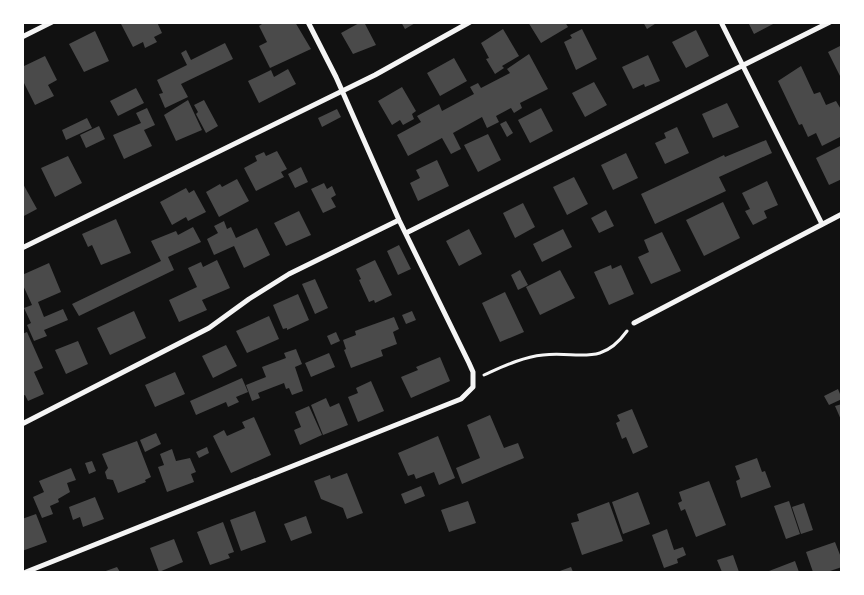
<svg xmlns="http://www.w3.org/2000/svg" width="864" height="595" font-family="Commissioner,sans-serif">
  <rect width="100%" height="100%" fill="#111"/>
  <!-- building -->
  <path fill="#4a4a4a" d="M120,22h37l5,11 -8,4 3,5 -12,6 -2,-6 -10,5z
    M265,22h30l16,27 -41,19 -11,-22 8,-4 -8,-16z
    M361,22h3l12,23 -23,9 -12,-21z
    M401,22h16l-12,7z
    M528,22h37l3,5 -27,16z
    M643,22h15l-11,7z
    M748,22h29l-23,12z
    M503,29l16,27 -17,10 2,2 -9,6 -9,-15 3,-1 -8,-15z
    M582,29l15,30 -21,11 -12,-28 8,-4 -2,-3z
    M696,30l13,26 -23,12 -14,-26z
    M95,31l14,30 -25,11 -15,-28z
    M225,43l8,16 -52,25 7,13 -23,11 -6,-14 4,-1 -6,-13 30,-15 -6,-12 5,-3 5,10z
    M842,45v30l-2,1 -12,-24z
    M529,54l19,35 -28,14 2,5 -8,5 -3,-5 -15,8 3,6 -12,6 -5,-11 -29,16 8,16 -10,5 -9,-16 -34,18 -11,-21 24,-13 -4,-6 22,-12 3,7 32,-17 -4,-7 8,-4 3,5 29,-15 -3,-4z
    M648,55l12,26 -15,6 -1,-3 -11,5 -11,-22z
    M45,56l12,24 -9,5 6,11 -19,9 -13,-26v-12z
    M454,58l13,23 -27,15 -13,-23z
    M801,66l13,28 6,-2 6,13 10,-4 6,10v25l-20,10 -6,-13 -8,4 -6,-13 -3,1 -21,-44z
    M288,69l8,15 -37,19 -11,-22 23,-11 3,7z
    M594,82l13,23 -22,12 -13,-24z
    M402,87l14,24 -4,3 2,5 -11,6 -3,-5 -8,5 -14,-24z
    M136,88l8,15 -26,13 -8,-15z
    M188,100l14,30 -26,11 -12,-26z
    M204,100l14,26 -12,7 -10,-19 2,-2 -4,-7z
    M727,103l12,24 -26,11 -11,-24z
    M147,108l8,17 -11,5 8,16 -28,13 -11,-24 28,-12 -5,-10z
    M541,108l12,23 -23,12 -12,-23z
    M337,109l4,8 -19,10 -4,-9z
    M87,118l5,10 -26,12 -4,-10z
    M506,121l7,12 -6,4 -7,-13z
    M99,126l6,13 -19,9 -6,-13z
    M677,127l12,26 -24,11 -10,-21 11,-5 -2,-5z
    M488,134l13,26 -23,12 -14,-27z
    M766,140l6,13 -53,24 7,14 -71,33 -14,-30 83,-39 1,2z
    M840,146l2,33 -13,6 -13,-27z
    M277,151l10,18 -6,3 3,5 -28,14 -12,-23 13,-7 -2,-5 9,-4 2,4z
    M626,153l12,25 -25,12 -12,-25z
    M68,156l14,27 -27,14 -14,-29z
    M437,160l12,26 -31,15 -8,-18 10,-5 -4,-8z
    M301,167l7,15 -13,6 -7,-14z
    M574,177l14,27 -21,11 -14,-28z
    M237,179l12,22 -30,16 -13,-25 14,-8 2,3z
    M767,181l11,24 -14,6 3,7 -14,7 -8,-14 5,-2 -8,-16z
    M22,182l15,27 -15,8z
    M324,183l3,6 5,-3 4,9 -5,3 5,9 -13,6 -12,-24z
    M186,188l3,5 5,-3 12,22 -18,9 -2,-4 -14,8 -12,-23z
    M723,202l17,36 -36,18 -18,-36z
    M523,203l12,24 -20,11 -12,-25z
    M606,210l8,16 -15,7 -8,-15z
    M299,211l12,24 -25,11 -12,-23z
    M116,219l15,34 -30,12 -9,-20 -4,2 -6,-13z
    M224,221l3,8 4,-2 5,11 21,-10 13,27 -26,13 -10,-22 -20,9 -7,-16 11,-6 -4,-7z
    M193,227l8,15 -33,15 6,13 -95,46 -7,-12 89,-43 -10,-20 25,-10 2,4z
    M469,229l13,25 -23,12 -13,-25z
    M563,229l9,18 -30,15 -9,-18z
    M662,232l19,39 -30,13 -13,-27 11,-5 -5,-12z
    M399,245l12,24 -13,6 -11,-24z
    M217,260l13,28 -28,12 5,10 -28,12 -10,-22 28,-13 -9,-19 13,-6 2,5z
    M375,260l17,35 -17,8 -1,-3 -5,2 -10,-22 2,-1 -5,-10z
    M49,263l12,29 -23,10 6,15 19,-8 5,11 -24,10 3,6 -13,5 -7,-16 4,-2 -7,-15 8,-3 -10,-22v-8z
    M611,265l1,4 9,-4 13,29 -25,11 -15,-33z
    M520,270l8,15 -10,5 -7,-15z
    M560,270l15,28 -35,17 -14,-28z
    M315,279l13,29 -13,6 -13,-30z
    M505,292l19,40 -24,10 -18,-39z
    M298,294l11,26 -22,10v-2l-4,1 -10,-24z
    M134,311l12,27 -36,17 -13,-27z
    M412,311l4,9 -10,4 -4,-9z
    M269,316l10,23 -32,14 -11,-22z
    M394,317l5,12 -6,3 4,12 -16,6 2,6 -32,12 -7,-18 2,-1 -3,-9 13,-5 -1,-4z
    M27,332l16,36 -9,4 10,22 -16,7 -3,-6 -3,1v-62z
    M336,332l4,9 -9,4 -4,-9z
    M78,341l10,23 -22,10 -11,-24z
    M226,345l11,21 -24,12 -11,-22z
    M296,349l6,15 -7,3 8,24 -11,4 -3,-7 -3,1 -2,-6 -26,10 2,5 -8,3 -6,-16 20,-8 -4,-10 24,-9 -2,-5z
    M329,353l6,14 -24,10 -6,-14z
    M440,357l10,24 -39,17 -10,-21 17,-7 -2,-3z
    M175,372l10,22 -30,13 -10,-22z
    M242,378l6,14 -12,5 3,5 -11,5 -2,-5 -30,13 -6,-14z
    M371,381l13,30 -26,11 -10,-25 10,-4 -2,-5z
    M838,389l4,10 -13,6 -5,-9z
    M326,398l4,9 9,-4 9,22 -25,10 -12,-30z
    M842,404v18l-7,-16z
    M309,406l13,29 -22,10 -6,-15 7,-3 -6,-15z
    M632,409l16,38 -15,7 -7,-17 -4,2 -6,-16 4,-2 -3,-6z
    M490,415l14,33 14,-5 6,15 -62,26 -6,-16 24,-10 -13,-33z
    M254,417l17,38 -40,18 -18,-37 11,-6 3,6 18,-8 -3,-6z
    M156,433l5,11 -16,8 -5,-12z
    M438,436l17,42 -16,7 -5,-13 -18,7 -2,-5 -6,2 -10,-23z
    M137,441l14,36 -6,3 1,2 -28,11 -5,-13 -6,-1 -2,-7 3,-4 -6,-14z
    M207,447l2,6 -10,5 -3,-6z
    M172,449l4,12 14,-3 6,14 -5,2 3,8 -27,10 -9,-25 6,-2 -4,-11z
    M757,458l5,14 3,-1 6,16 -30,11 -5,-17 4,-2 -5,-13z
    M92,461l4,10 -7,3 -4,-11z
    M71,468l5,12 -9,3 3,9 -12,7 1,3 -9,4 3,8 -11,4 -9,-21 11,-5 -5,-11z
    M347,473l16,40 -16,6 -4,-11 -22,-9 -7,-18 16,-6 1,4z
    M709,481l17,44 -30,12 -11,-28 -4,2 -3,-8 4,-2 -3,-9z
    M421,486l4,10 -20,8 -4,-10z
    M638,492l12,32 -27,10 -11,-32z
    M95,497l9,22 -21,8 -3,-10 -7,3 -4,-13z
    M468,501l8,22 -27,9 -8,-22z
    M789,501l11,33 -14,5 -12,-33z
    M609,502l14,39 -41,14 -11,-32 8,-2 -2,-7z
    M804,503l9,27 -12,4 -9,-27z
    M255,511l11,31 -25,9 -11,-31z
    M36,514l11,28 -25,9v-32z
    M306,516l6,17 -21,8 -7,-17z
    M223,522l11,30 -6,2 2,4 -20,7 -13,-33z
    M667,529l7,21 9,-3 3,8 -9,4 1,4 -14,5 -12,-33z
    M174,539l9,23 -24,10 -9,-24z
    M835,542l7,18v7l-15,5h-14l-7,-20z
    M733,555l6,17h-17l-5,-12z
    M795,561l4,11h-29l-1,-1z
    M117,567l3,5h-17z
    M571,567l2,5h-16z"/>
  <g fill="none" stroke-linecap="round" stroke-linejoin="round">
    <!-- path -->
    <path stroke="#f5f5f5" stroke-width="3" d="M484,375c18,-8 38,-18 59,-20 36,-4 58,12 84,-24"/>
    <!-- minor -->
    <path stroke="#f5f5f5" stroke-width="5" d="M721,22l101,202
      M22,37l30,-15
      M406,233l424,-211
      M22,248l353,-173 95,-53
      M634,323l208,-109
      M22,424l187,-96 40,-29 40,-25 110,-54
      M26,572l435,-173 12,-12v-15l-4,-9 -70,-143 -63,-143 -28,-55"/>
  </g>
  <!-- border -->
  <rect width="864" height="595" fill="none" stroke="#ffffff" stroke-width="48"/>
</svg>
